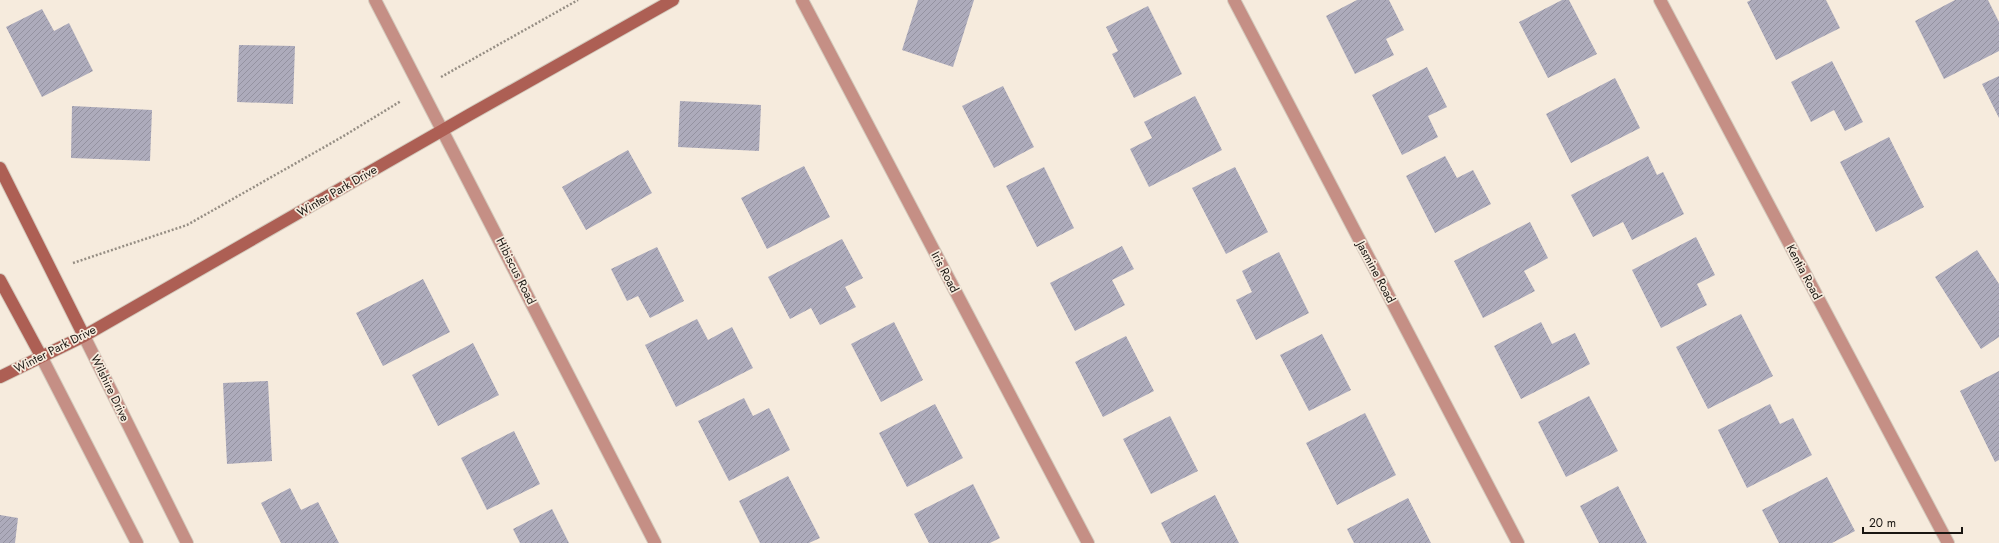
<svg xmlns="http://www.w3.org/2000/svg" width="1999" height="543" font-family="Jost,sans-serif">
  <defs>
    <pattern id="building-hatch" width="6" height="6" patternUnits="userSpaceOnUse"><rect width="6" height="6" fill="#adabbb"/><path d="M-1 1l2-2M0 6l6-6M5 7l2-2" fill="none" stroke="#9492a0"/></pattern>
  </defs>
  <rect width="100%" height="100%" fill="#f6ebdd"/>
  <!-- building -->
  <path fill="url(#building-hatch)" d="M918,0h56l-21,67 -51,-17z
    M1357,0h32l15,30 -18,9 8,16 -39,19 -29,-58z
    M1562,0h7l28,54 -49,24 -29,-56z
    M1751,0h75l14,28 -64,32 -29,-58z
    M1955,0h33l11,22v29l-55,28 -29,-58z
    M1148,6l34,68 -48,24 -22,-44 6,-3 -12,-24z
    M42,9l12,22 15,-8 24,48 -51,26 -36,-70z
    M239,45l56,1 -2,58 -56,-2z
    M1832,61l31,61 -18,9 -11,-21 -23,12 -20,-40z
    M1427,67l20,40 -19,9 10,21 -36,18 -30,-60z
    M1999,76v42l-17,-34z
    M1615,78l25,50 -69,35 -25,-49z
    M1003,86l31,61 -40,21 -32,-62z
    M1195,96l27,54 -73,37 -19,-38 22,-11 -8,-16z
    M680,101l81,4 -2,46 -81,-4z
    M72,106l80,4 -2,51 -79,-3z
    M1889,137l35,70 -48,25 -36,-70z
    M628,150l24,43 -66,37 -24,-43z
    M1445,156l12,22 16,-8 18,34 -56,29 -29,-57z
    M1648,156l9,19 6,-3 21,42 -52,26 -9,-18 -30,15 -22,-42z
    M804,166l26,51 -63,32 -26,-51z
    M1044,167l30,61 -37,19 -31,-61z
    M1235,167l33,65 -42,22 -34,-66z
    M1530,222l18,36 -24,13 11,20 -52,27 -29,-57z
    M1696,237l19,38 -18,9 10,21 -46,23 -29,-58z
    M842,239l21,39 -18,9 11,20 -36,18 -9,-17 -21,11 -22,-42z
    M1122,246l12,23 -22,11 13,25 -50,26 -25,-48z
    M657,247l27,54 -34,17 -12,-22 -11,5 -16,-32z
    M1977,250l22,34v53l-18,12 -46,-72z
    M1279,252l30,61 -53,27 -20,-40 16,-8 -10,-21z
    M423,279l27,53 -67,34 -27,-53z
    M1741,314l32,62 -65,33 -32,-62z
    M697,319l11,21 24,-13 21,41 -77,39 -31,-62z
    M894,322l29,58 -42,22 -30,-58z
    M1541,322l11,22 23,-11 15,31 -69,35 -27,-53z
    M1322,334l29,56 -42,21 -29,-56z
    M1126,336l28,55 -51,26 -28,-55z
    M473,343l26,52 -61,31 -26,-51z
    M1999,371v89l-4,2 -35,-71z
    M268,381l4,80 -45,3 -4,-81z
    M1589,396l29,55 -52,26 -28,-55z
    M744,398l9,18 16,-8 21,42 -61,31 -31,-60z
    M935,404l28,54 -56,29 -28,-54z
    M1770,404l10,20 13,-6 19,37 -65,33 -29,-58z
    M1365,413l31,62 -59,30 -31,-62z
    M1170,416l28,55 -47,23 -28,-55z
    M514,431l26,53 -53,26 -26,-52z
    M788,476l32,62 -11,5h-49l-21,-42z
    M1827,477l28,54 -23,12h-53l-17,-33z
    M973,484l27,54 -10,5h-61l-15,-29z
    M1618,486l29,57h-48l-19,-37z
    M290,488l11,22 17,-8 21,41h-58l-20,-40z
    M1215,495l24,48h-68l-10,-20z
    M1408,498l23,45h-77l-7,-14z
    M552,509l17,34h-49l-7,-14z
    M0,515l18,3 -3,25h-15z"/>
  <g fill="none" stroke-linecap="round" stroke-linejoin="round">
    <defs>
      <path id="street" d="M375,0l280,543
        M802,0l286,543
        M1234,0l284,543
        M1660,0l288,543
        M84,336l103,207
        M41,356l96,187"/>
      <path id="secondary" d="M0,168l84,168
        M0,280l41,76
        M0,377l84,-41 385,-221 204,-115"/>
    </defs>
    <!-- street casing -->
    <use href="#street" stroke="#d3c9bc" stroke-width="14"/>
    <!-- secondary casing -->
    <use href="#secondary" stroke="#d3c9bc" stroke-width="14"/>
    <!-- path -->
    <path stroke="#968e84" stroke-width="2.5" stroke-dasharray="2 2" stroke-linecap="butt" d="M441,77l137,-77
      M73,263l114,-38 155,-88 59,-36"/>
    <!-- street -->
    <use href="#street" stroke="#c58f85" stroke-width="12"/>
    <!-- secondary -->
    <use href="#secondary" stroke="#ad5f54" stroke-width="12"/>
  </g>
  <g text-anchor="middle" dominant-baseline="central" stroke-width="3.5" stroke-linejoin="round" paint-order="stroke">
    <!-- street labels -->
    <g font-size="12" fill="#191511" stroke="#f6ebdd">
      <text transform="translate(337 191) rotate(-30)">Winter Park Drive</text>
      <text transform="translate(516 271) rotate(63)">Hibiscus Road</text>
      <text transform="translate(945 272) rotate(62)">Iris Road</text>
      <text transform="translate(1376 272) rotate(62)">Jasmine Road</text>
      <text transform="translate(1804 272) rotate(62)">Kentia Road</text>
      <text transform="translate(55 349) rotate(-27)">Winter Park Drive</text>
      <text transform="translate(110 388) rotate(64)">Wilshire Drive</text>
    </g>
  </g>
  <!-- scale -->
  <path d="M1863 527v6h99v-6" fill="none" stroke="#191511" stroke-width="2"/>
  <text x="1869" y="527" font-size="12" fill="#191511" stroke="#f6ebdd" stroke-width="3" paint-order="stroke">20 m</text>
</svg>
